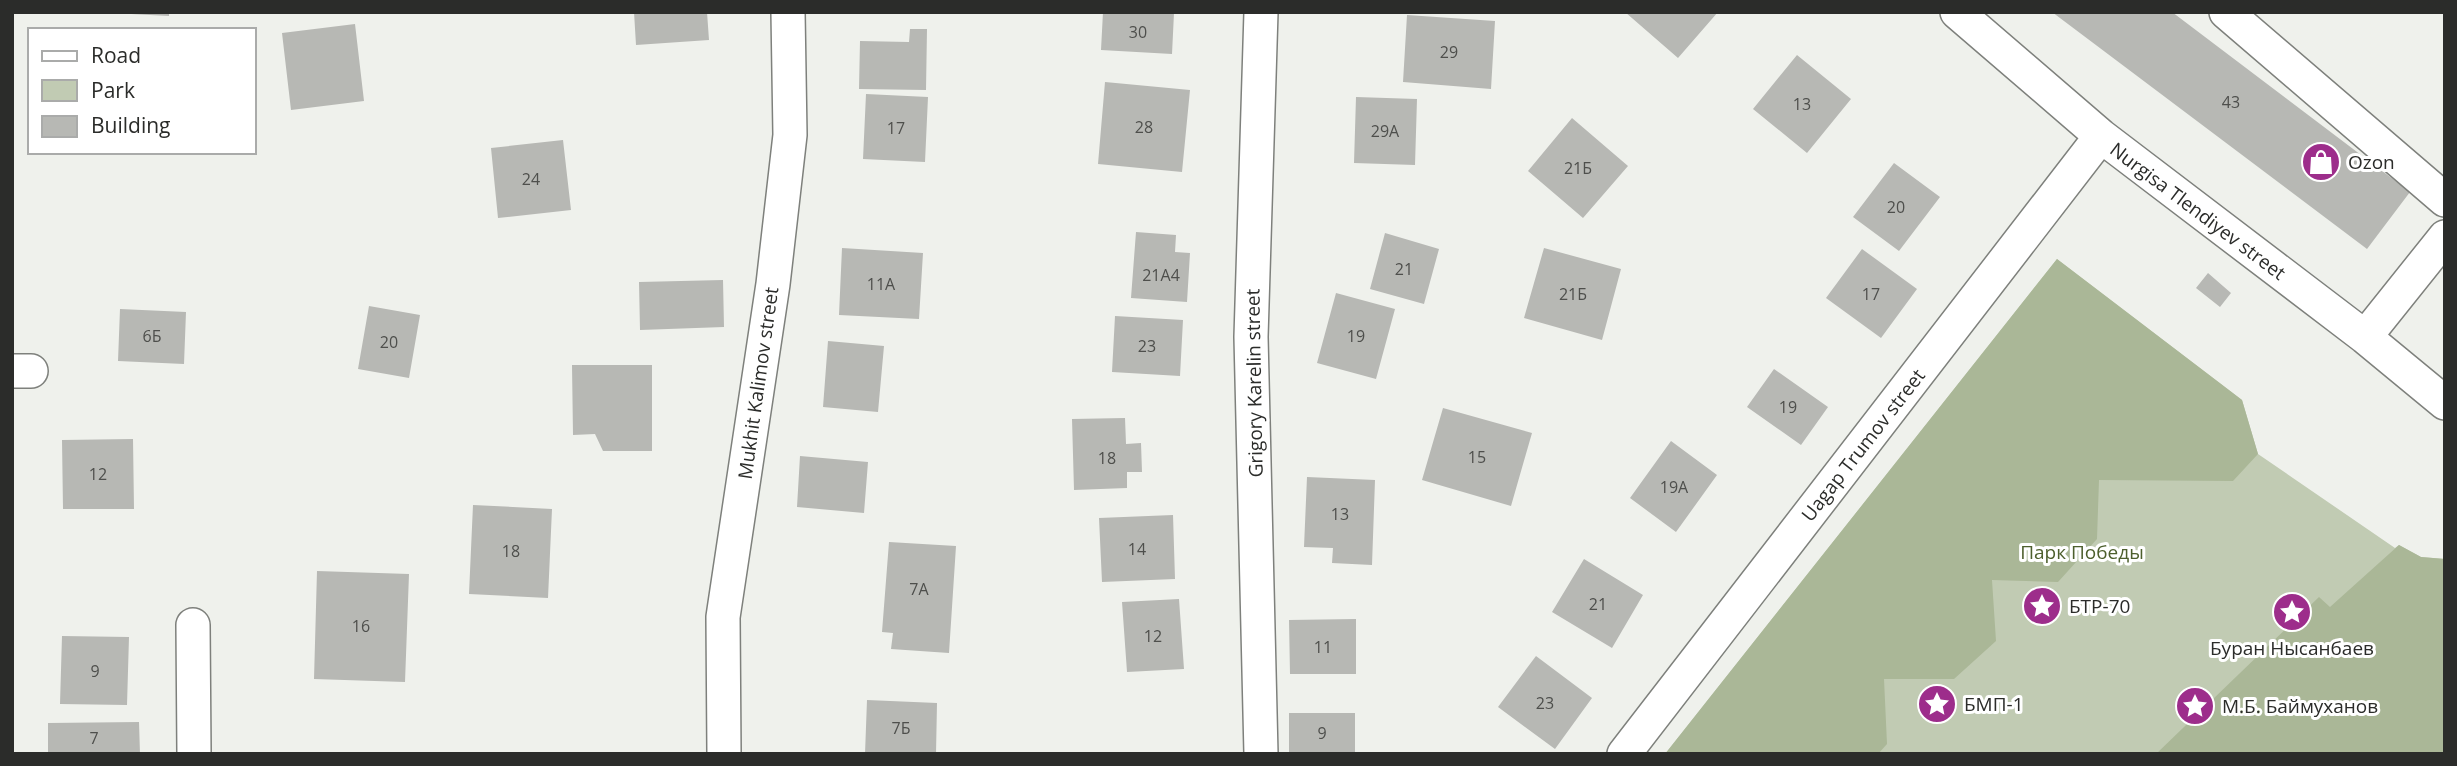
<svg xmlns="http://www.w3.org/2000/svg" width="2457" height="766" font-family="'Open Sans',sans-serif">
  <rect width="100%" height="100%" fill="#eff1ec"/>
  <!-- green -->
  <path fill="#c1cbb3" d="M2057,259l185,141 16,54 137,94 4,-3 22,12 24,2v195h-780z"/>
  <!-- forest -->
  <path fill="#aab797" d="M2057,259l185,141 16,54 -25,27 -134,-1 -2,59 -39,43 -66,-2 4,61 -42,38h-70l3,65 -9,10h-213z
    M2399,545l22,12 24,2v195h-289l163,-157 11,10z"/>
  <!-- building -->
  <path fill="#b7b8b4" d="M131,12h38v4l-38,-2z
    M634,12h73l2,28 -73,5z
    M1103,12l71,1 -2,41 -71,-4z
    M1625,12h93l-40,46z
    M2052,12h120l238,180 -43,57z
    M1407,15l88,6 -4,68 -88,-7z
    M355,24l9,77 -73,9 -9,-77z
    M910,29h17l-1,61 -67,-1 1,-48 49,1z
    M1797,55l54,44 -44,54 -54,-44z
    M1105,82l85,8 -8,82 -84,-8z
    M866,94l62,3 -3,65 -62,-3z
    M1356,97l61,2 -2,66 -61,-2z
    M1572,118l56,48 -45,52 -55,-47z
    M563,140l8,70 -73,8 -7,-70z
    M1894,163l46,34 -41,54 -46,-34z
    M1136,232l40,3 -1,17 15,1 -3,49 -56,-4z
    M1385,233l54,16 -15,55 -54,-15z
    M842,248l81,5 -4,66 -80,-4z
    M1544,248l77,21 -19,71 -78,-22z
    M1862,249l55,40 -36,49 -55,-40z
    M2208,273l23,20 -11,14 -24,-19z
    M723,280l1,47 -84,3 -1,-48z
    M1336,293l59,16 -19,70 -59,-16z
    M369,306l51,9 -11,63 -51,-9z
    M120,309l66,3 -2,52 -66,-3z
    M1115,316l68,4 -3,56 -68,-4z
    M828,341l56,5 -6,66 -55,-5z
    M572,365h80v86h-49l-8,-17 -22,1z
    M1774,369l54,38 -27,38 -54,-38z
    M1443,408l89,25 -21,73 -89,-26z
    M1125,418l1,26 15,-1 1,29h-15v16l-53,2 -2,-71z
    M133,439l1,70h-71l-1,-69z
    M1671,441l46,34 -41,57 -46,-34z
    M800,456l68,6 -4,51 -67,-6z
    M1307,477l68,3 -3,85 -40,-2 1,-15 -29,-1z
    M473,505l79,4 -4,89 -79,-4z
    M1173,515l2,64 -73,3 -3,-64z
    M889,542l67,4 -7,107 -58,-4 2,-16 -11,-1z
    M1584,559l59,36 -31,53 -60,-36z
    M317,571l92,3 -4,108 -91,-3z
    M1179,599l5,70 -57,3 -5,-70z
    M1356,619v55h-66l-1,-54z
    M62,636l67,1 -2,68 -67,-1z
    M1536,656l56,42 -37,51 -57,-42z
    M867,700l70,3 -1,51h-71z
    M1289,713h66v41h-66z
    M139,722l1,32h-92v-31z"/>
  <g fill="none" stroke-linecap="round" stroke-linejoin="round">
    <defs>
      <path id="minor" d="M1261,12l-10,325 10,417
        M1957,12l144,124 264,201 80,66
        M2226,12l219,188
        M2365,337l80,-100
        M12,371h19
        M193,625l1,129
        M724,754l-1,-137 50,-333 17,-149 -2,-123
        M1624,754l477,-618"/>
    </defs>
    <!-- minor casing -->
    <use href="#minor" stroke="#7e807c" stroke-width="36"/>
    <!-- minor -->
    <use href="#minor" stroke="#fff" stroke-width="33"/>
  </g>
  <!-- icons -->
  <defs>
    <symbol id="shop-disc" viewBox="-11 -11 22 22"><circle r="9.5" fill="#9d2d8b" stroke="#fff"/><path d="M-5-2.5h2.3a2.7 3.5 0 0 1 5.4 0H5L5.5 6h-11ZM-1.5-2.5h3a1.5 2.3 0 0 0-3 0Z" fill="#fff"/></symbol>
    <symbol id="sight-disc" viewBox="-11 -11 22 22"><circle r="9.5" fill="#9d2d8b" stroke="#fff"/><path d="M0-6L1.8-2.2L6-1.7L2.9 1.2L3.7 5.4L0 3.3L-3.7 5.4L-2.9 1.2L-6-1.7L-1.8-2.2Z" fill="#fff"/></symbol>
  </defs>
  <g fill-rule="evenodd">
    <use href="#shop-disc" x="2299" y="140" width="44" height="44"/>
    <use href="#sight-disc" x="2020" y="584" width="44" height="44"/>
    <use href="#sight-disc" x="2270" y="590" width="44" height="44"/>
    <use href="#sight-disc" x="1915" y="682" width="44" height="44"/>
    <use href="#sight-disc" x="2173" y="684" width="44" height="44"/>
  </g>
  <g text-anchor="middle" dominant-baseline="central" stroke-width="6" stroke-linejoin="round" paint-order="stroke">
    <!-- number labels -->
    <g font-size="16" fill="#4e4f4c">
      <text x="1138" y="32">30</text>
      <text x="1449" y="52">29</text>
      <text x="2231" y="102">43</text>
      <text x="1802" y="104">13</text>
      <text x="1144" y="127">28</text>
      <text x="896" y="128">17</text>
      <text x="1385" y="131">29А</text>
      <text x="1578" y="168">21Б</text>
      <text x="531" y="179">24</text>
      <text x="1896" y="207">20</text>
      <text x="1404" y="269">21</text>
      <text x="1161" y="275">21А4</text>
      <text x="881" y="284">11А</text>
      <text x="1573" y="294">21Б</text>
      <text x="1871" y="294">17</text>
      <text x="152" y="336">6Б</text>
      <text x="1356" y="336">19</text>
      <text x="389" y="342">20</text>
      <text x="1147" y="346">23</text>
      <text x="1788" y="407">19</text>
      <text x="1477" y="457">15</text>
      <text x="1107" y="458">18</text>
      <text x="98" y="474">12</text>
      <text x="1674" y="487">19А</text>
      <text x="1340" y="514">13</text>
      <text x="1137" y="549">14</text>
      <text x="511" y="551">18</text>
      <text x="919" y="589">7А</text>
      <text x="1598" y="604">21</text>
      <text x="361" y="626">16</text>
      <text x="1153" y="636">12</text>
      <text x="1323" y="647">11</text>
      <text x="95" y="671">9</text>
      <text x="1545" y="703">23</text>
      <text x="901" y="728">7Б</text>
      <text x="1322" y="733">9</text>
      <text x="94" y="738">7</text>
    </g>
    <!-- poi labels -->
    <g font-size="19" fill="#2b2c2a" stroke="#fff" text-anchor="start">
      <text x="2348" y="162">Ozon</text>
      <text x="2069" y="606">БТР-70</text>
      <text x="2292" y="648" text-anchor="middle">Буран Нысанбаев</text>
      <text x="1964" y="704">БМП-1</text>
      <text x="2222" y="706">М.Б. Баймуханов</text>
    </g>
    <!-- street labels -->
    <g font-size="19" fill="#2b2c2a" stroke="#fff">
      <text transform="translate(2198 211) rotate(37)">Nurgisa Tlendiyev street</text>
      <text transform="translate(758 383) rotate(-82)">Mukhit Kalimov street</text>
      <text transform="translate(1254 383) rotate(-91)">Grigory Karelin street</text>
      <text transform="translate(1863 445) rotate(-52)">Uagap Trumov street</text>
    </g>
    <!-- park labels -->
    <g font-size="19" fill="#4d5f2d" stroke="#fff">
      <text x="2082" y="552">Парк Победы</text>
    </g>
  </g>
  <!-- border -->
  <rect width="2457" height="766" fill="none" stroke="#2b2c2a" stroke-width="28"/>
  <!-- legend -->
  <rect x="28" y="28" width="228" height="126" fill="#ffffff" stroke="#aaabaa" stroke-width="2"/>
  <rect x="42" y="51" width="35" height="10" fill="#ffffff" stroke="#aaabaa" stroke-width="2"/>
  <text x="91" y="63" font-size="21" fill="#2b2c2a">Road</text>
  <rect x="42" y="80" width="35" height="21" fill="#c1cbb3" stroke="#aaabaa" stroke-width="2"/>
  <text x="91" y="98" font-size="21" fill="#2b2c2a">Park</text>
  <rect x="42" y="116" width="35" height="21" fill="#b7b8b4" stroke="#aaabaa" stroke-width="2"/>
  <text x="91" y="133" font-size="21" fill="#2b2c2a">Building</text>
</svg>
